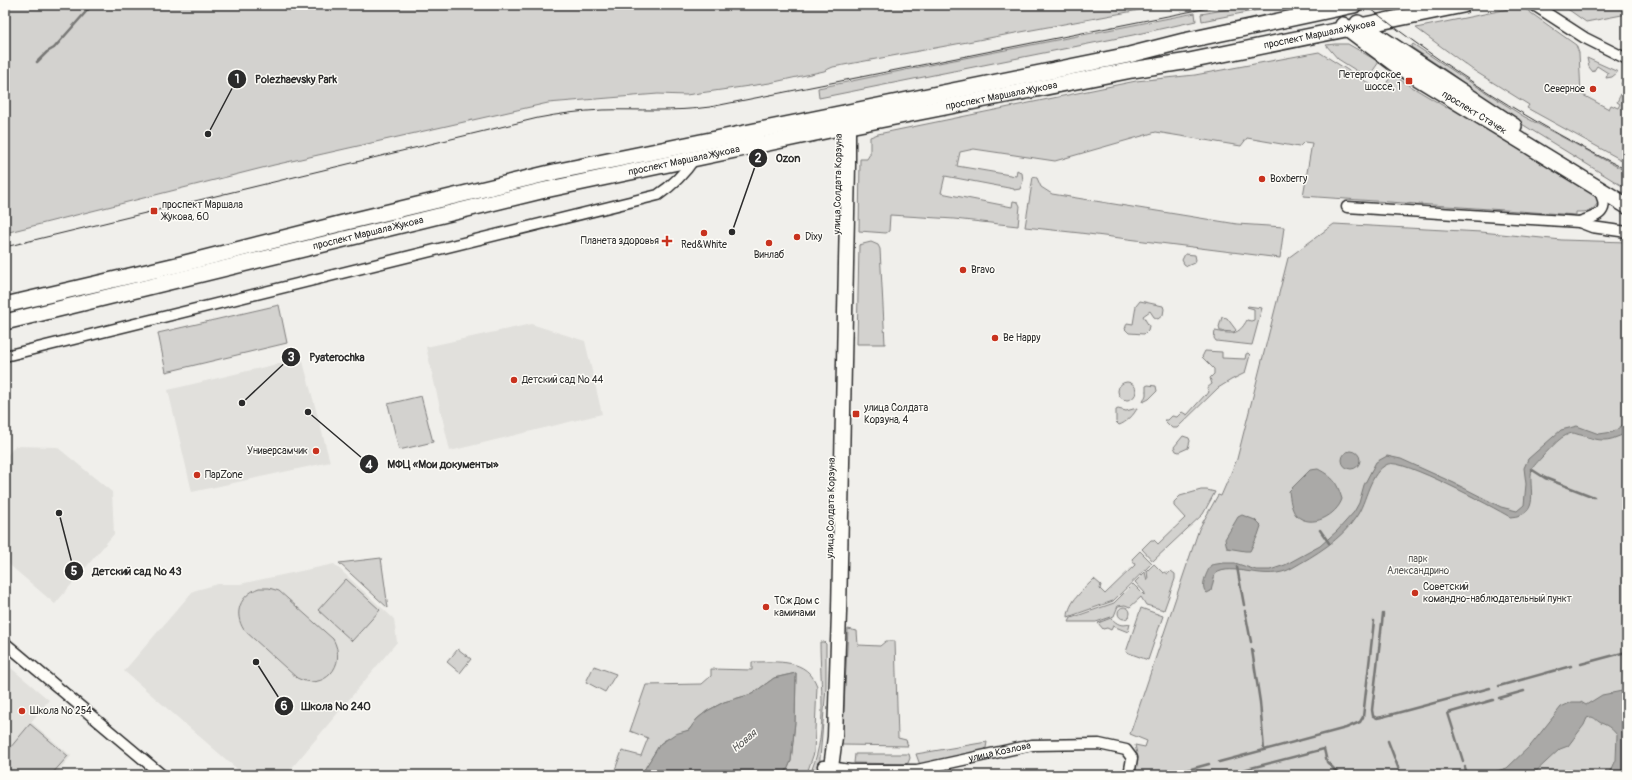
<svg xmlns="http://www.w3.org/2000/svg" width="1632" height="780" font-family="Pangolin,sans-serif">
  <rect width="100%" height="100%" fill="#f0efeb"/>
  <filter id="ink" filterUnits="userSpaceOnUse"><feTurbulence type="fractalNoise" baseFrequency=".025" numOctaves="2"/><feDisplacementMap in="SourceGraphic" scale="8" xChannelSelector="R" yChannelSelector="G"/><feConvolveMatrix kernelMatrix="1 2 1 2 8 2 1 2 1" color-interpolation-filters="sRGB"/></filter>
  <g filter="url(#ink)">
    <!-- built -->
    <path fill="#e1e0dc" d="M531,324l54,17 17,73 -152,37 -24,-104z
      M302,358l28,104 -138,30 -24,-102z
      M15,446l42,1 55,45 2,42 -59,70 -50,-43v-103z
      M334,564l60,55 3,23 -111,133h-42l-120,-104 69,-80 25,-7h22z
      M5,663l44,37 -18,22 40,34 -16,19h-50z"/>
    <!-- green -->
    <path fill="#d3d2cf" stroke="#7f7e7d" d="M5,5h1161l-333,62 -9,4 -54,12 -84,12 -28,-1 -110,9 -274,62 -269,68z
      M1252,5h26v1l-76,15 -1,-7z
      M1562,5h42l1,3 11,-3h11v9l-41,8z
      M1518,7l6,1 7,5 45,32 3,8 2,41 28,15 2,-4 7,3 2,-4 -3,-2 8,-16 -4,-2 6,-10v89l-100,-55 2,-3 -56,-35 -57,-42z
      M1195,13l1,8 -63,14 -314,63 -1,-10 121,-25z
      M1335,44h13l31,18 -10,14h-4l-27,-17 -12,-14z
      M1413,44l51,34 59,38 104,56v17l-123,-76 -54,-40 -39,-26z
      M1319,52l62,39 11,-16 55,33 3,-3 146,91 3,4c-5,12 -11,12 -23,12v3l-273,-19 9,-53 -8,-1 -5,5 -52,-9 -6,8 -85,-14 -101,29 -81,-12 -14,3 -3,14 59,10 1,-6 5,3 1,8 -3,8 -6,1v-1l-69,-13 -4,17 71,14 1,-6 5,1 2,4 -2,20 -64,-7 -64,-4 -1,16 -3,2 -27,-2 1,-72h7l3,-5v-17l8,-3 258,-53 59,-6z
      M1587,58l31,14 -6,5 -6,1 2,-5 -11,-7 -4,6 -4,-5z
      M1033,177l4,1 4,9 11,7 185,30 47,3 -4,31 -200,-25 -55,-6z
      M1334,224l147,8 81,8 65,2v533h-493l4,-17 -3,-13 10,2 2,-6 -17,-7 69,-205 19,-34 3,1 16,-37 51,-201z
      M871,242l7,3 2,4 5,95h-28l2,-99z
      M1185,254l10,1 1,5 -2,3 -7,3 -3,-2 -2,-4z
      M1140,301l23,5 1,3 -1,6 -5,4 -4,-2 -4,-6 -7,5 6,10 -1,4 -4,4 -15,-1 -4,-4 2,-6 6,1 3,-18z
      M279,305l8,38 -121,29 -8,-39z
      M1248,306l14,2 -10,37 -36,-4 -2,-3 1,-7c17,3 23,5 32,-11l4,1 3,-1v-11l-7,-2z
      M1222,317l5,1 9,12 -2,2 -14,-1 -1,-4z
      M1205,351l17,1v6l23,1 1,-5 2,-1 2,2 -5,18 -14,7 -13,8 -41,40h-5l-8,-8h4l4,-4 5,1 5,-5 5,3 18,-20 1,1 3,-4 -2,-4 5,-4 -2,-6 4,-4v-5l-12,-12z
      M1118 391a9 9 0 1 1 18 0a9 9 0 1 1-18 0Z
      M1148,385l8,1 1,5 -8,8 -6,3 3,-7v-9z
      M421,396l12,46 -34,8 -11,-46z
      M1137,408c-2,6 -11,15 -18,17l-3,-3v-12l2,-1 8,2z
      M1183,436l6,2 1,3 -2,7 -9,4 -3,-1 -2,-4z
      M1201,490h6l8,2 -12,22 -50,47 -11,-12 9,-9h3l4,4 27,-26 -11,-12v-4l6,-6z
      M1140,551l12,12 -39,38 -45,16c0,-15 16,-28 26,-38l7,6 -1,4 5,5 30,-29 -3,-6z
      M381,558l7,50 -49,-45z
      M1154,564l9,9 2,-1 3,2 3,-3 4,3v5l-11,31 -18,-5 -5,-8 -11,10 -5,-2 -7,1 -4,10 -18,6h-27l2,-4 43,-15 19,-19 11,11 1,-2 -10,-11 10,-10 2,9 1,-2 -1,-8z
      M346,579l34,31 -28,31 -34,-31z
      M259,588h10l10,3 54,48c15,26 -9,53 -36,39l-53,-48c-11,-17 -4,-35 15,-42z
      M1118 613a6 6 0 1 1 12 0a6 6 0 1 1-12 0Z
      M1141,608l22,8 -15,44 -22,-8z
      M1111,618c7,7 10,8 19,6l-2,8 -15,-6 -2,4 -4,-2 -4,1 -5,-6z
      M848,629l9,2 1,14 22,1 6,-5h9l3,97 8,2 2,6 -66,-1z
      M820,642h4l2,2v43l-7,83 -7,-1c16,-39 8,-85 8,-127z
      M458,649l13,10 -11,14 -13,-11z
      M752,662c26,0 55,-4 65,24l-3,67 -7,20 -3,2h-21l5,-7 3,-7 4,-39 1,-49 -22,5 -22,16 -28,8 -17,9 -10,8 -8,11 -24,10 -5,4 -19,31h-28l9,-24 19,5 7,-18 -18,-7 16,-46 56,-1 9,-8v-7l41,1z
      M594,666l22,8 -11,18 -19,-10z
      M30,724l38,32 -17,19h-46v-21z
      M987,742l-1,6 -3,3 -63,14 -4,-11z
      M855,754h54l1,4 -2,5 -3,1 -51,-1z"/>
    <!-- water -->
    <path fill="#aaa9a7" stroke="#777775" d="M1627,422c0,10 -1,12 -10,15 -13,6 -23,2 -36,-2 -2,0 -6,-2 -9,-2 -4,1 -10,4 -13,7 -4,3 -26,26 -27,29 -5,19 11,46 -22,48 -17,-10 -108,-59 -122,-53 -19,8 -21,38 -32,53 -15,23 -41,38 -64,51 -26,15 -60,-7 -77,6l-4,17 -4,2c-8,-6 0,-21 4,-28l12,-2h12l21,7h14l15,-5 35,-19 17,-15 17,-19 5,-9 5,-18 12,-23 11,-6 14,3 53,24 47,24 16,4 7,-6 2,-21 -2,-16 4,-9 33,-29 16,-4 22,8 14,-2z
      M1342 460a9 9 0 1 1 18 0a9 9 0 1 1-18 0Z
      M1318,469c15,8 19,13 24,30 -5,16 -31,31 -46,16 -5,-6 -6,-16 -7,-24l21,-21z
      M1242,515l13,5 6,6 -3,9 -8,16h-5l-18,-3 -2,-9 13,-22z
      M796,673l-1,49 -4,39 -3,7 -5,7h-142l19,-31 15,-10 14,-4 8,-11 10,-8 17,-9 28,-8 22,-16z
      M1627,690v85h-18l7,-15 1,-25c-5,-6 -8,-9 -16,-12 -6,-3 -7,-8 -14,-5l-3,7 -16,21 -8,3 -28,26h-64l19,-1 20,-6 24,-23 30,-38 11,-5h9l5,3 16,-10z"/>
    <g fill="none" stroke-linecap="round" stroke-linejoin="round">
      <!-- stream -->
      <path stroke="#777775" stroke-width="2.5" d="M37,62l10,-10 7,-4 38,-43
        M1531,469l14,9 49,19
        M1320,530l9,13
        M1237,567l7,38
        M1245,611l6,31
        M1383,614l-11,96 1,6 4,2 5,-1 108,-29
        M1252,650l8,52 4,48
        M1581,664l45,-12
        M1499,686l72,-20
        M1499,698l25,-7
        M1388,741l13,34
        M1463,761l-15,-48 45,-13
        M1219,762l127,-34 14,-6 3,-5 11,-96
        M1465,767l2,8
        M1187,770l22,-6
        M1243,770l81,-21 3,13 13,13
        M1224,775l14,-3"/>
      <defs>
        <g id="street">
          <path d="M1534,5l51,33 42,21"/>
          <path d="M1347,207l232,15 13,5 35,5"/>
          <path d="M1579,222c19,-6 33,-10 19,-33"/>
          <path d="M5,356l653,-161c15,-10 26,-21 36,-36"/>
          <path d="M5,643l157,132"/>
          <path id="s1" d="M823,766l27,4h67l115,-25 67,-1 27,6 6,8 -3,17"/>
        </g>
        <path id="secondary" d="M830,775l5,-38 4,-125 9,-448v-37l-3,-11"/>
        <g id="primary">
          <path d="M1358,23l156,103"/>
          <path id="s2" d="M1343,25l52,39 232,142"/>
          <path d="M5,305l176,-41 166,-42 207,-50 575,-117 55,-14 170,-36"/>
          <path id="s3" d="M5,322l540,-132 294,-62 293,-58 57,-9 274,-56"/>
        </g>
      </defs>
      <!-- street casing -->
      <use href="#street" stroke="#2b2b2b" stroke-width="13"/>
      <!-- secondary casing -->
      <use href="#secondary" stroke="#2b2b2b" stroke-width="17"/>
      <!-- primary casing -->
      <use href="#primary" stroke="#2b2b2b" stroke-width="18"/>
      <!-- street -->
      <use href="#street" stroke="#fdfcf7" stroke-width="10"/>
      <!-- secondary -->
      <use href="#secondary" stroke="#fdfcf7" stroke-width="14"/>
      <!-- primary -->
      <use href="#primary" stroke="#fdfcf7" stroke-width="15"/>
      <!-- tram -->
      <path stroke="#2b2b2b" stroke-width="1" d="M1366,5c80,64 169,120 261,165
        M5,247l533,-129c21,-4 42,-7 64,-8 36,-1 72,2 108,-3l513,-102"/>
    </g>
  </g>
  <!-- markers -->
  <g fill="#c8321e" stroke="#fdfcf7" stroke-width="1.5">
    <rect x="1405" y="77" width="8" height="8" rx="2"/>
    <circle cx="1593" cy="89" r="4"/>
    <circle cx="1262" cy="179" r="4"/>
    <rect x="150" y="207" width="8" height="8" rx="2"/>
    <circle cx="704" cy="233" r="4"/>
    <circle cx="797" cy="237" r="4"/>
    <path d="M665 235h4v4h4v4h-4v4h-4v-4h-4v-4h4z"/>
    <circle cx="769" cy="243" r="4"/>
    <circle cx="963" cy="270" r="4"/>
    <circle cx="995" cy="338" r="4"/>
    <circle cx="514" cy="380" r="4"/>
    <rect x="852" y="410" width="8" height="8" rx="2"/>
    <circle cx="316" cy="451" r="4"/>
    <circle cx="197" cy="475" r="4"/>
    <circle cx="1415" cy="593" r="4"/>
    <circle cx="766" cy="607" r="4"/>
    <circle cx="22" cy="711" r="4"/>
  </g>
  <g text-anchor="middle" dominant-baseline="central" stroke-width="3" stroke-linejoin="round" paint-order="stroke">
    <!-- street labels -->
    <g font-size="10" fill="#2b2b2b" stroke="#fdfcf7">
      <text stroke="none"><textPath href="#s3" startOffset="1346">проспект Маршала Жукова</textPath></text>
      <text stroke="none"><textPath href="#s3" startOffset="1022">проспект Маршала Жукова</textPath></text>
      <text stroke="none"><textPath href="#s2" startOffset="158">проспект Стачек</textPath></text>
      <text stroke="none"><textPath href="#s3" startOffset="698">проспект Маршала Жукова</textPath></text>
      <text transform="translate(838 184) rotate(-89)">улица Солдата Корзуна</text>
      <text stroke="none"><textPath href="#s3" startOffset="374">проспект Маршала Жукова</textPath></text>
      <text transform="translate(831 508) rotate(-89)">улица Солдата Корзуна</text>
      <text stroke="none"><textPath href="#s1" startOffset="179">улица Козлова</textPath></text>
    </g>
    <!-- poi labels -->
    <g font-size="10" fill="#2b2b2b" stroke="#fdfcf7" text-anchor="start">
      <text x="1401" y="75" text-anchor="end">Петергофское<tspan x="1401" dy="12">шоссе, 1</tspan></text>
      <text x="1585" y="89" text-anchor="end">Северное</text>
      <text x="1270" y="179">Boxberry</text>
      <text x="162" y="205">проспект Маршала<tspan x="162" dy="12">Жукова, 60</tspan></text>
      <text x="805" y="237">Dixy</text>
      <text x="659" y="241" text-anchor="end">Планета здоровья</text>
      <text x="704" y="245" text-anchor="middle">Red&amp;White</text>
      <text x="769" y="255" text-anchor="middle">Винлаб</text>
      <text x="971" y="270">Bravo</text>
      <text x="1003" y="338">Be Happy</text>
      <text x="522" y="380">Детский сад № 44</text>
      <text x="864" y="408">улица Солдата<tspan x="864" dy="12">Корзуна, 4</tspan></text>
      <text x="308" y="451" text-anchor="end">Универсамчик</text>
      <text x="205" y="475">ПарZone</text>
      <text x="1423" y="587">Советский<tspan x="1423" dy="12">командно-наблюдательный пункт</tspan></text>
      <text x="774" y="601">ТСж Дом с<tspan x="774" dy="12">каминами</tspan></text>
      <text x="30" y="711">Школа № 254</text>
    </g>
    <!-- park labels -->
    <g font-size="10" fill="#555554" stroke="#fdfcf7">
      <text x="1418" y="559">парк<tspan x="1418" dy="12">Александрино</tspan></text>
    </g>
    <!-- water labels -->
    <g font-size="11" font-style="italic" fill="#575756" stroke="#fdfcf7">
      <text transform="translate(744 741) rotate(-40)">Новая</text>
    </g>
  </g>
  <!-- callouts -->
  <path fill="none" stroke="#2b2b2b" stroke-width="1.5" d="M208 134L237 79M732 232L758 158M242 403L291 357M308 412L369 464M59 513L74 571M256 662L284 706"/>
  <g fill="#2b2b2b" stroke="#fdfcf7" stroke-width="1.5">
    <circle cx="208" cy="134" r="4"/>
    <circle cx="732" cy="232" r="4"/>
    <circle cx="242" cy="403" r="4"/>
    <circle cx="308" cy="412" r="4"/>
    <circle cx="59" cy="513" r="4"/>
    <circle cx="256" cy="662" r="4"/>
    <circle cx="237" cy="79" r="10"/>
    <circle cx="758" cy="158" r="10"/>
    <circle cx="291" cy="357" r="10"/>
    <circle cx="369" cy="464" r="10"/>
    <circle cx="74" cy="571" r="10"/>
    <circle cx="284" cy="706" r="10"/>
  </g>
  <g font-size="12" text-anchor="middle" font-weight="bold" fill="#fff">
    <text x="237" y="83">1</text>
    <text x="758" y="162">2</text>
    <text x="291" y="361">3</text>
    <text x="369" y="469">4</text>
    <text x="74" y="575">5</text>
    <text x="284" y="710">6</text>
  </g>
  <g font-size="11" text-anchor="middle" font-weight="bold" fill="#2b2b2b" stroke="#fdfcf7" stroke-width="3" stroke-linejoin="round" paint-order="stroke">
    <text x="296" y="83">Polezhaevsky Park</text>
    <text x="788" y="162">Ozon</text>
    <text x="337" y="361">Pyaterochka</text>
    <text x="443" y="468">МФЦ «Мои документы»</text>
    <text x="137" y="575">Детский сад № 43</text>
    <text x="336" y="710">Школа № 240</text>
  </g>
  <!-- margin -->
  <rect width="1632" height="780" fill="none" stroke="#fdfcf7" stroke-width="20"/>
  <rect x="10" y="10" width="1612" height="760" fill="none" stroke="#2b2b2b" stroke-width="1.5" filter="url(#ink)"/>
</svg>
